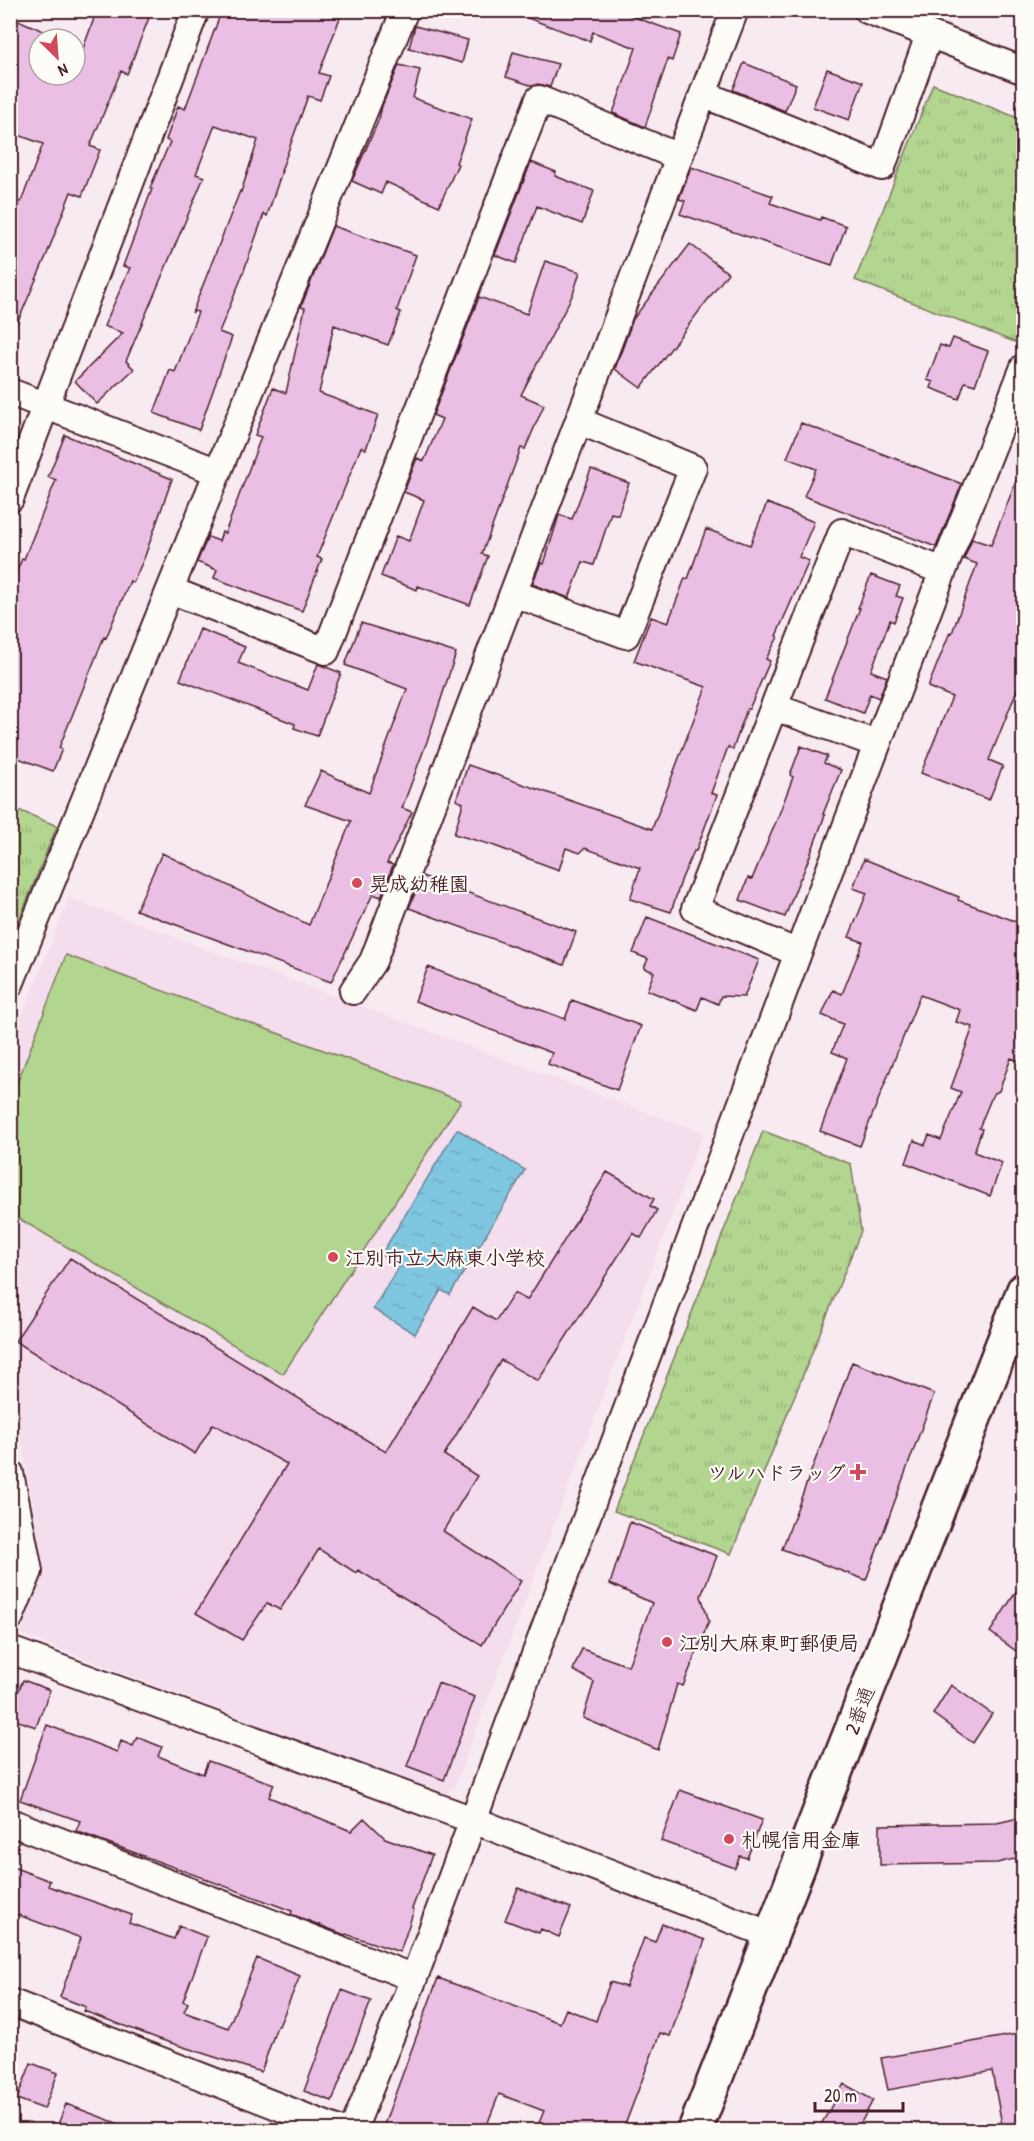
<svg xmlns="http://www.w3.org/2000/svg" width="1034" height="2141" font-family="'Patrick Hand','Klee One',sans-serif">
  <defs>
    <pattern id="grass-tufts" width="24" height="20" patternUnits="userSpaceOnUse" patternTransform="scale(1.5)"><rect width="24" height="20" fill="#b2d590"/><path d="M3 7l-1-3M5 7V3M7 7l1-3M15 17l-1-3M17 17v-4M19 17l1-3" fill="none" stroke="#9bb67c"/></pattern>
    <pattern id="water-ripples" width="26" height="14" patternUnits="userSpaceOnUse" patternTransform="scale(1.5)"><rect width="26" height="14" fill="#7fc7e0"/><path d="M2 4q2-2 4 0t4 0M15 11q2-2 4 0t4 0" fill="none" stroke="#6faac0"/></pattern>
  </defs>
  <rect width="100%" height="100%" fill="#f8eaf1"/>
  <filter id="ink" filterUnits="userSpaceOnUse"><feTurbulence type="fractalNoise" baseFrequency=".0167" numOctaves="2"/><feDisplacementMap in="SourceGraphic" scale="12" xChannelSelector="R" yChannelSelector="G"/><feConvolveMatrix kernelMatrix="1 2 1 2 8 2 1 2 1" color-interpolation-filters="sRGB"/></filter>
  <g filter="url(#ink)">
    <!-- built -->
    <path fill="#f4dded" d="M69,898l634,235 -249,655 -12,7 -421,-161 24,-63 -34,-190 -1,-335z"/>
    <!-- grass -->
    <path fill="url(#grass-tufts)" stroke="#7e7a5e" stroke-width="1.5" d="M933,84l90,36 -1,225 -167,-65z
      M11,807l46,19 -46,114z
      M763,1131l88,33 10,67 -130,323 -117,-43z"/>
    <!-- pitch -->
    <path fill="#b2d590" stroke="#7e7a5e" stroke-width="1.5" d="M66,955l395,146 -178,273 -272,-160v-115z"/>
    <!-- water -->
    <path fill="url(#water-ripples)" stroke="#6a8498" stroke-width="1.5" d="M457,1129l68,41 -75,125 -9,-5 -26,44 -42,-25 26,-43 -18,-11z"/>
    <!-- building -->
    <path fill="#ebbfe4" stroke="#4a1f2b" stroke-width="1.5" d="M97,10h55l-25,64 -6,-3 -31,75 10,4 -18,46 -11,-4 -24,62 -37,86v-141l11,3 22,-58 -33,-12v-96l8,-16 44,19h-23v36h36v-30l8,4z
      M222,10h121l-24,63 10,3 -9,24 -12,-4 -27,75h1l-15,45 -3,-2 -23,65 -22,53 13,5 -33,93 -45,-17 16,-43 5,2 23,-60 -4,-1 -2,2 48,-122 1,1 17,-52 -43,-15 -19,49 8,3 -78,184 8,8 -37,35 -22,-23 48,-48 -19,-7 26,-58 -7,-2 29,-77 -2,-1 20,-46 -4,-2 12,-34 7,3z
      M514,10h101l66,24 -9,27 -4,-2 -23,68 -32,-14 23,-65 -43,-16 -3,9 -76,-28z
      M415,26l53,14 -6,23 -53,-15z
      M513,52l45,12 -8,23 -12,-3 -5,2 -27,-9z
      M744,63l52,21 -11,27 -52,-21z
      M399,65l21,5 -7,28 59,21 -16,44 2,1 -19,42 -53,-24 -5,12 -29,-13 27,-62 3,-13z
      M827,69l36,13 -14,38 -36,-13z
      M531,162l25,10 -1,4 39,15 -12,33 -45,-18 -21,57 -21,-8z
      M691,167l82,29 -3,7 50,17 1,-3 25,9 -14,39 -152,-51 5,-13 -6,-2z
      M333,226l83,29 -19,55 4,2 -13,33 -54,-20 -15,68 59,22 -12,34 -5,-2 -44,110 5,2 -20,52 -88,-33 3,-8 -20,-8 11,-25 11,4 3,-9 3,1 36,-96 -6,-2 18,-47 13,5 19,-85 -4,-1z
      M690,244l38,29 -87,115 -26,-19 18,-50z
      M545,261l35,11 -7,22 -52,101 23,10 -19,44 -4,-1 -39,106 6,2 -18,49 -52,-19 -1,4 -36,-14 15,-40 13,5 15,-41 -20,-8 13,-34 7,3 18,-42 -9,-4 46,-118 48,17z
      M953,338l35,13 -13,34 -10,-3 -6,17 -28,-11 2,-6 -6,-2 13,-35 9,3z
      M801,423l161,61 -26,63 -132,-51 12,-27 -29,-11z
      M65,435l107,44 -27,77 -12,27 -3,-2 -24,57 -2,-1 -45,111 3,1 -9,22 -43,-16v-169l12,-27h2l32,-79 -8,-3z
      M1022,466l1,209 -34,85 14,6 -14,34 -68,-27 31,-76 -24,-10 22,-55 2,1 25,-69 -13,-5 8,-20 19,6z
      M591,469l38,14 -11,32 -7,-2 -17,52 -11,-3 -14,36 -37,-14 9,-21 3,1 15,-49 13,4z
      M767,503l47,19 -15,35 10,4 -33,75 2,1 -12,22 4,2 -21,48h-2l-14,40 -5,-2 -17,46 6,2 -21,56h-2l-12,27 -11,34 -41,-13 10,-31 -55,-20 -5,5 -14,-5 -7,22 -67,-25 -38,-11 9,-31 -7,-3 12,-35 184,64 54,-142 -72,-26 17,-44 17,6 17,-45 3,1 18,-50 44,16z
      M871,575l29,11 -4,10 7,2 -9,24 -4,-2 -19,51 16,6 -8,21 -9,-4 -7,19 -38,-15 35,-90h-2z
      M361,623l95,30 -27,83 -27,72 10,4 -25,51 6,2 -12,32 -8,-3 -42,88 -195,-72 26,-57 147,72 42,-104 -46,-16 16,-34 48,22 38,-104 -62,-24z
      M200,629l45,18 -7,16 70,27 10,-26 23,9 -24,63 -23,-8 1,-4 -115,-44z
      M801,746l26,10 -3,7 17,7 -18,44 2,1 -14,38 -10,25h-1l-15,39 -45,-17 8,-22 4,1 26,-62 15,-40 -3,-2z
      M864,859l95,38 -1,3 65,24v125l-4,12 -8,-3 -12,33 -6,3 -14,34 3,1 -8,23 28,11 -12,33 -84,-33 8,-23 11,5 4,-10 12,5 20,-48 -10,-4 22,-61 -17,-5 4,-12 -40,-15 -60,151 -40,-15 27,-73 -15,-6 11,-28 -21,-9 11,-25 9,4 21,-52 -14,-5 18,-44 -14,-5z
      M422,876l154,56 -12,33 -155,-57z
      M647,917l112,43 -15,37 -23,-1 -3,8 -16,-7 -5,13 -50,-20 7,-18 -10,-4 4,-9 -15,-6z
      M428,967l137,52 7,-19 69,26 -24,64 -69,-26 4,-11 -137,-52z
      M607,1172l47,27 -4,7 7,4 -16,28 -8,-5 -95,148 -37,-21 -57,95 33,21 -34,55 78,50 -39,64 -124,-75 -2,3 -37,-24 -39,61 -13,-7 -25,37 -46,-27 91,-149 -74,-40 -18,30 -180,-113 55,-83 316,194 87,-145 23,14 18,-28 13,7z
      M852,1362l82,32 -68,186 -84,-31z
      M630,1522l87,34 -16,40 8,25 -26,65 -6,-2 -19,66 -75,-32 11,-36 -21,-12 9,-21 46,17 24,-63 -42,-19z
      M1023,1581v75l-33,-24z
      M23,1680l27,10 -14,37 -26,-9v-6z
      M438,1683l37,14 -31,83 -37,-14z
      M951,1685l41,29 -19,29 -40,-29z
      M47,1725l70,27 4,-11 12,5 4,-9 25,10 -4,9 45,18 5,-13 66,23 -5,13 82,34 13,-13 21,20 47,17 -20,54 2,1 -14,42 -54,-18 -1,1 -54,-21 1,-3 -216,-80 4,-10 -60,-21z
      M680,1790l82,30 -15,38 -7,-2 -5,12 -74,-27z
      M1023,1817v40l-26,6 -117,2v-40l117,-2z
      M10,1866l40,15 -2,5 84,29 -3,8 45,16 5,-13 28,11 -24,64 5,2 -4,9 44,16 29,-70 43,18 -21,50h-2l-16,46 -99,-32 -78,-29 2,-4 -26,-10 21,-59 -71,-26z
      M518,1888l53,20 -12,29 -18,-8 -2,4 -34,-13z
      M662,1924l43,16 -35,96 -10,-3 -37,97h-87l8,-19 -45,-17 -14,36h-103l56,-152 122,45 6,-14 30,12 14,-39 16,5 18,-49 11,4z
      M342,1990l29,11 -39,100 -28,-10z
      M1023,2033v97h-20l-11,-59 -104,19 -7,-32z
      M31,2063l27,10 -14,36 -27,-10z
      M844,2084l29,16 -16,30h-39z
      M66,2104l64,24v2h-74z"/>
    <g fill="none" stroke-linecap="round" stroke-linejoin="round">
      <defs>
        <path id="street" d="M867,10l157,61
          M703,94l179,73 47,-132
          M10,392l208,80
          M10,499l186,-489
          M170,590l156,61 213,-552 140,58
          M513,593l113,42 67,-167 -114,-47
          M774,707l103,37
          M798,953l-103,-44 147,-377 101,39
          M10,984l395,-974
          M353,991l20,-30 362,-951
          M10,1473l19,98 -19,46
          M10,1650l463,170 298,115
          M10,1822l404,156
          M10,2002l329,128
          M353,2130l61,-152 384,-1025 145,-382 81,-204"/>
        <path id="secondary" d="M695,2130l329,-840"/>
      </defs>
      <!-- street casing -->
      <use href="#street" stroke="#4a1f2b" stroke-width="30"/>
      <!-- secondary casing -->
      <use href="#secondary" stroke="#4a1f2b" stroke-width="38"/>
      <!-- street -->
      <use href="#street" stroke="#fdfcf7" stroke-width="26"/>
      <!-- secondary -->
      <use href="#secondary" stroke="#fdfcf7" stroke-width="33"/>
    </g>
  </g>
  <!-- markers -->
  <g fill="#d1495b" stroke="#fdfcf7" stroke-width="2">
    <circle cx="357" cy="883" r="6"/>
    <circle cx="333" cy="1257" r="6"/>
    <path d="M855 1463h6v6h6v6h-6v6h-6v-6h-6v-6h6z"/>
    <circle cx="667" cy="1642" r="6"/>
    <circle cx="729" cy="1839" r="6"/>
  </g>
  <g text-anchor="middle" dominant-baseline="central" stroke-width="4.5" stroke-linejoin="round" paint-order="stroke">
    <!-- poi labels -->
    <g font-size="20" font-weight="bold" fill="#4a1f2b" stroke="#fdfcf7" text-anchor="start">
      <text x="369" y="883">晃成幼稚園</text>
      <text x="345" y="1257">江別市立大麻東小学校</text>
      <text x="846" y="1472" text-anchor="end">ツルハドラッグ</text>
      <text x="679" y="1642">江別大麻東町郵便局</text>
      <text x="741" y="1839">札幌信用金庫</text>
    </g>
    <!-- street labels -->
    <g font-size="20" fill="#4a1f2b" stroke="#fdfcf7">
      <text transform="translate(859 1710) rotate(-69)">2番通</text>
    </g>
  </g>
  <!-- margin -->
  <rect width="1034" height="2141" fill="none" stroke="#fdfcf7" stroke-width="36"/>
  <rect x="18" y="18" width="998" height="2105" fill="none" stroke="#4a1f2b" stroke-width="2" filter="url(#ink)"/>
  <!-- north arrow -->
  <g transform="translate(57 57) rotate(155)"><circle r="28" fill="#fdfcf7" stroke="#b5a4a5" stroke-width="1.5"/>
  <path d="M0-4.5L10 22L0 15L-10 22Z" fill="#d1495b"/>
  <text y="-9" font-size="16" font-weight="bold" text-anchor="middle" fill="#4a1f2b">N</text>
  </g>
  <!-- scale -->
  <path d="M815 2102v9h88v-9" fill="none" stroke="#4a1f2b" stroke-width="3"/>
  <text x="824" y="2102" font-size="18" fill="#4a1f2b" stroke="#fdfcf7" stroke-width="4.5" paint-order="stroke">20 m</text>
</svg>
